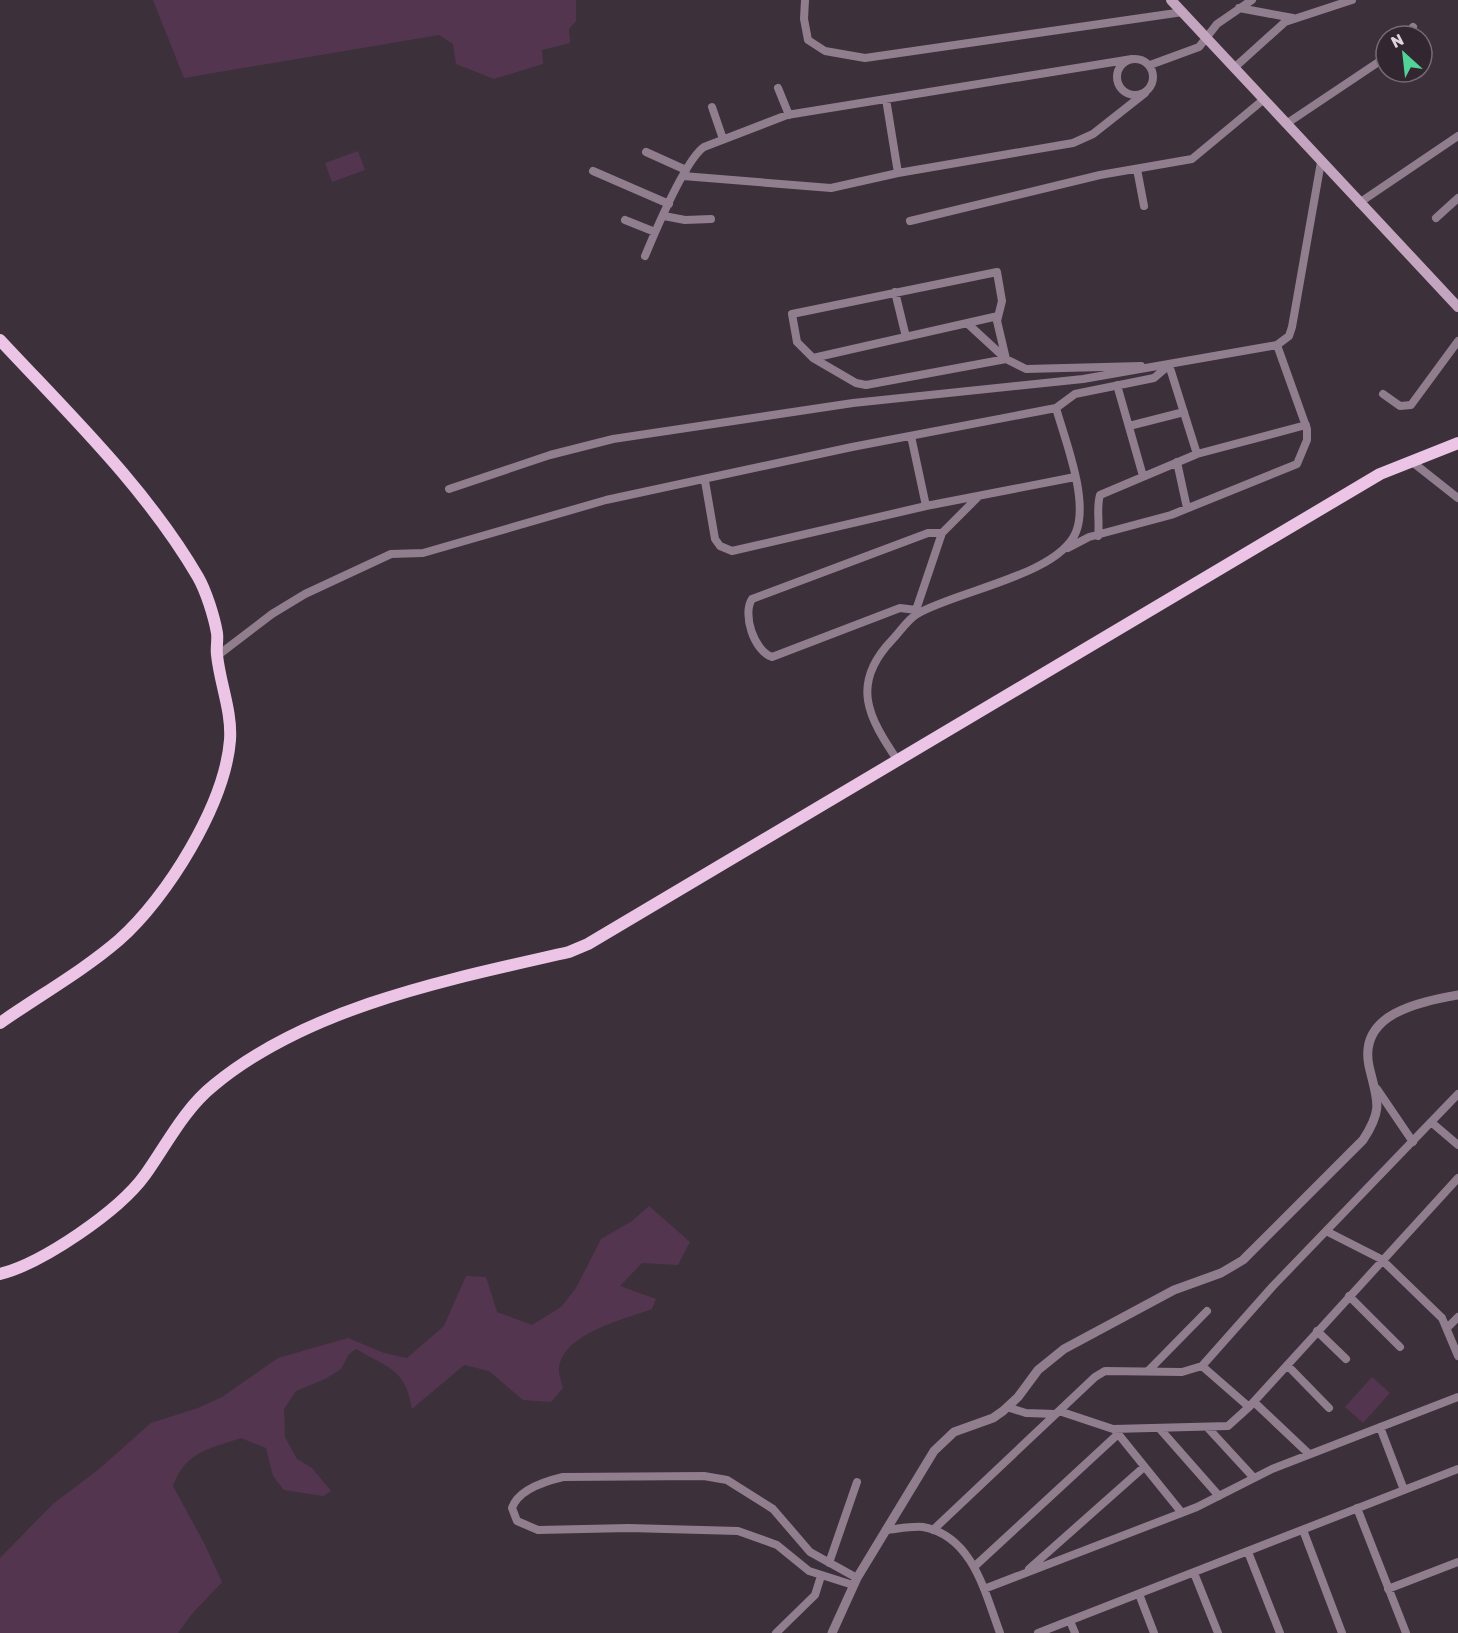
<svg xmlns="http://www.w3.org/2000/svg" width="1458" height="1633" font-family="Rubik,sans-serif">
  <rect width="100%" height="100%" fill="#3c303a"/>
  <!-- green -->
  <path fill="#543550" d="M153,0h423v21l-7,8 1,14 -28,7 1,14 -49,15 -38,-15 -3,-20 -14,-9 -255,43z
    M358,151l7,19 -33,12 -7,-19z
    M649,1206l41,36 -12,23 -36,-2 -22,23 36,13 -4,10c-27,10 -92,25 -93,61 0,6 3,13 4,18l-12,14 -28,-2 -34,-29 -25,-6 -52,44c-6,-40 -24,-41 -56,-60l-7,5 -8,15 -16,10 -29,12 -12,18 1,28 12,22 15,9 19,23 -8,5 -39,-6 -11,-14 -7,-28 -25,-10c-32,11 -55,13 -68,48l32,59 17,37 -31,33 -13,18h-178v-75l53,-54 46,-35 52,-46 47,-15 24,-11 56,-39 70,-20 36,15 23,5 37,-32 22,-50 20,1 11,35 35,13 29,-18 15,-19 25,-49 31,-18z
    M1372,1377l18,16 -27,30 -18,-16z"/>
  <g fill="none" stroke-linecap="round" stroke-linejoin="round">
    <!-- minor -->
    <path stroke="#907d8d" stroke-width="8" d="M805,0l-1,19 4,21 17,11 40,7 318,-46
      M1239,8l54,10
      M1406,36l7,-9
      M1117 77a18 18 0 1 1 36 0a18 18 0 1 1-36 0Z
      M1150,65l49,-18 18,-23 35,-24
      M1234,68l51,-46 67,-22
      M778,88l11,27
      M886,99l12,74
      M712,107l11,32
      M1286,124l100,-67
      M646,152l40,18
      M1137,169l7,37
      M593,171l76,33
      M683,176l148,12 67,-15 175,-30 20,-9 52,-41
      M1359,203l99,-67
      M664,216l21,4 26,-1
      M1436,218l22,-20
      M625,220l30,12
      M910,221l190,-46 92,-16 71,-59
      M645,256c10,-24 40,-96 59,-109l83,-32 345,-56
      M895,292l11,45
      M968,324l38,35 20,10 115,-3
      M813,358l43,25 10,2 140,-26 -9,-38 5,-20 -5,-29 -205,42 5,28 16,16 185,-42
      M1169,365l28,89
      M1117,385l26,91
      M1383,394l17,12 11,-1 47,-64
      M1129,426l55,-14
      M911,436l15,70
      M1411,461l47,37
      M1177,462l10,46
      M705,481l10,58 5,7 12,5 194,-45 149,-29
      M449,489l101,-34 63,-16 240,-36 230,-24 194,-34 12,-9 3,-9 29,-165
      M1098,536c2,-15 -2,-27 2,-41l97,-41 109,-29
      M1068,548l21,-11 82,-22 126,-51 10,-24v-11l-30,-84
      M916,610l26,-77
      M915,615l1,-5 -16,-2 -128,49c-18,-6 -30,-43 -20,-58l176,-66h14l36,-36
      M217,656l55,-42 33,-20 86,-40 32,-1 183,-53 246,-53 204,-39 19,-14 79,-16 14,-12
      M898,761c-30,-44 -48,-77 -6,-121 8,-8 15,-20 25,-26 39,-23 142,-39 159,-82 13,-32 -11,-92 -20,-124
      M1377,1089l36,53
      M1431,1122l27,23
      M1326,1231l55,28 61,59 16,38
      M1349,1296l51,51
      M1447,1328l11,-11
      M1317,1331l29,28
      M1287,1365l42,43
      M1202,1366l47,41
      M1148,1371l59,-60
      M1254,1402l55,52
      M1007,1407l19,6 29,1
      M1059,1411l54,18 115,-3 21,-19 209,-229
      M1380,1427l24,63
      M1208,1428l46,50
      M1160,1429l59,67
      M1115,1430l67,83
      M1357,1508l49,125
      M886,1530c11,-1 25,-4 37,-3 50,9 62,66 77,106
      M933,1530l162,-153 10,-6 77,1 20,-6 71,-80 185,-192
      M1303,1530l39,103
      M1248,1552l32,81
      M829,1563l28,-81
      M975,1566l142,-131
      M1029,1569l115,-102
      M1194,1573l24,60
      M853,1585l-44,-14 -32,-26 -39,-14 -109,-3 -91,2 -21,-9 -5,-13c6,-18 34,-27 51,-31l141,-1 23,4 46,29 37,43 47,26
      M984,1589l213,-82 75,-38 186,-72
      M1388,1589l70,-27
      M1139,1594l15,39
      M1070,1621l5,12
      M776,1633l39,-38 6,-19
      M1038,1633l420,-164"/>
    <!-- tertiary -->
    <path stroke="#907d8d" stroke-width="9" d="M832,1633l25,-55 77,-127 20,-19 39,-14 10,-7 15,-14 20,-27 26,-21 110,-59 47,-17 22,-13 120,-120c21,-32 14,-39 6,-74 -11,-53 51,-64 89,-71"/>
    <!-- secondary -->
    <path stroke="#c4a5bf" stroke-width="10" d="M1171,0l287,307"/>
    <!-- primary -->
    <path stroke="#ecc4e6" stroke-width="12" d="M0,340c70,75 146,148 198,237 8,14 16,39 19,56 1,7 -1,15 0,22 3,29 15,56 13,85 -5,64 -63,158 -111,200 -36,31 -79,55 -119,83
      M0,1274c43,-11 119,-63 145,-99 22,-31 39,-66 69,-90 96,-79 237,-106 355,-133l19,-8 792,-470 78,-31"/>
  </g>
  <!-- north arrow -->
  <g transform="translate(1404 54) rotate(333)"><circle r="28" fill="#322630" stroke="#776c75" stroke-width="1.5"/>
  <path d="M0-4.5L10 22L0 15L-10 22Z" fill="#52d397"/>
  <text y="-9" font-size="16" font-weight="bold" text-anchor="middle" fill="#ded6dd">N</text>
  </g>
</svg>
